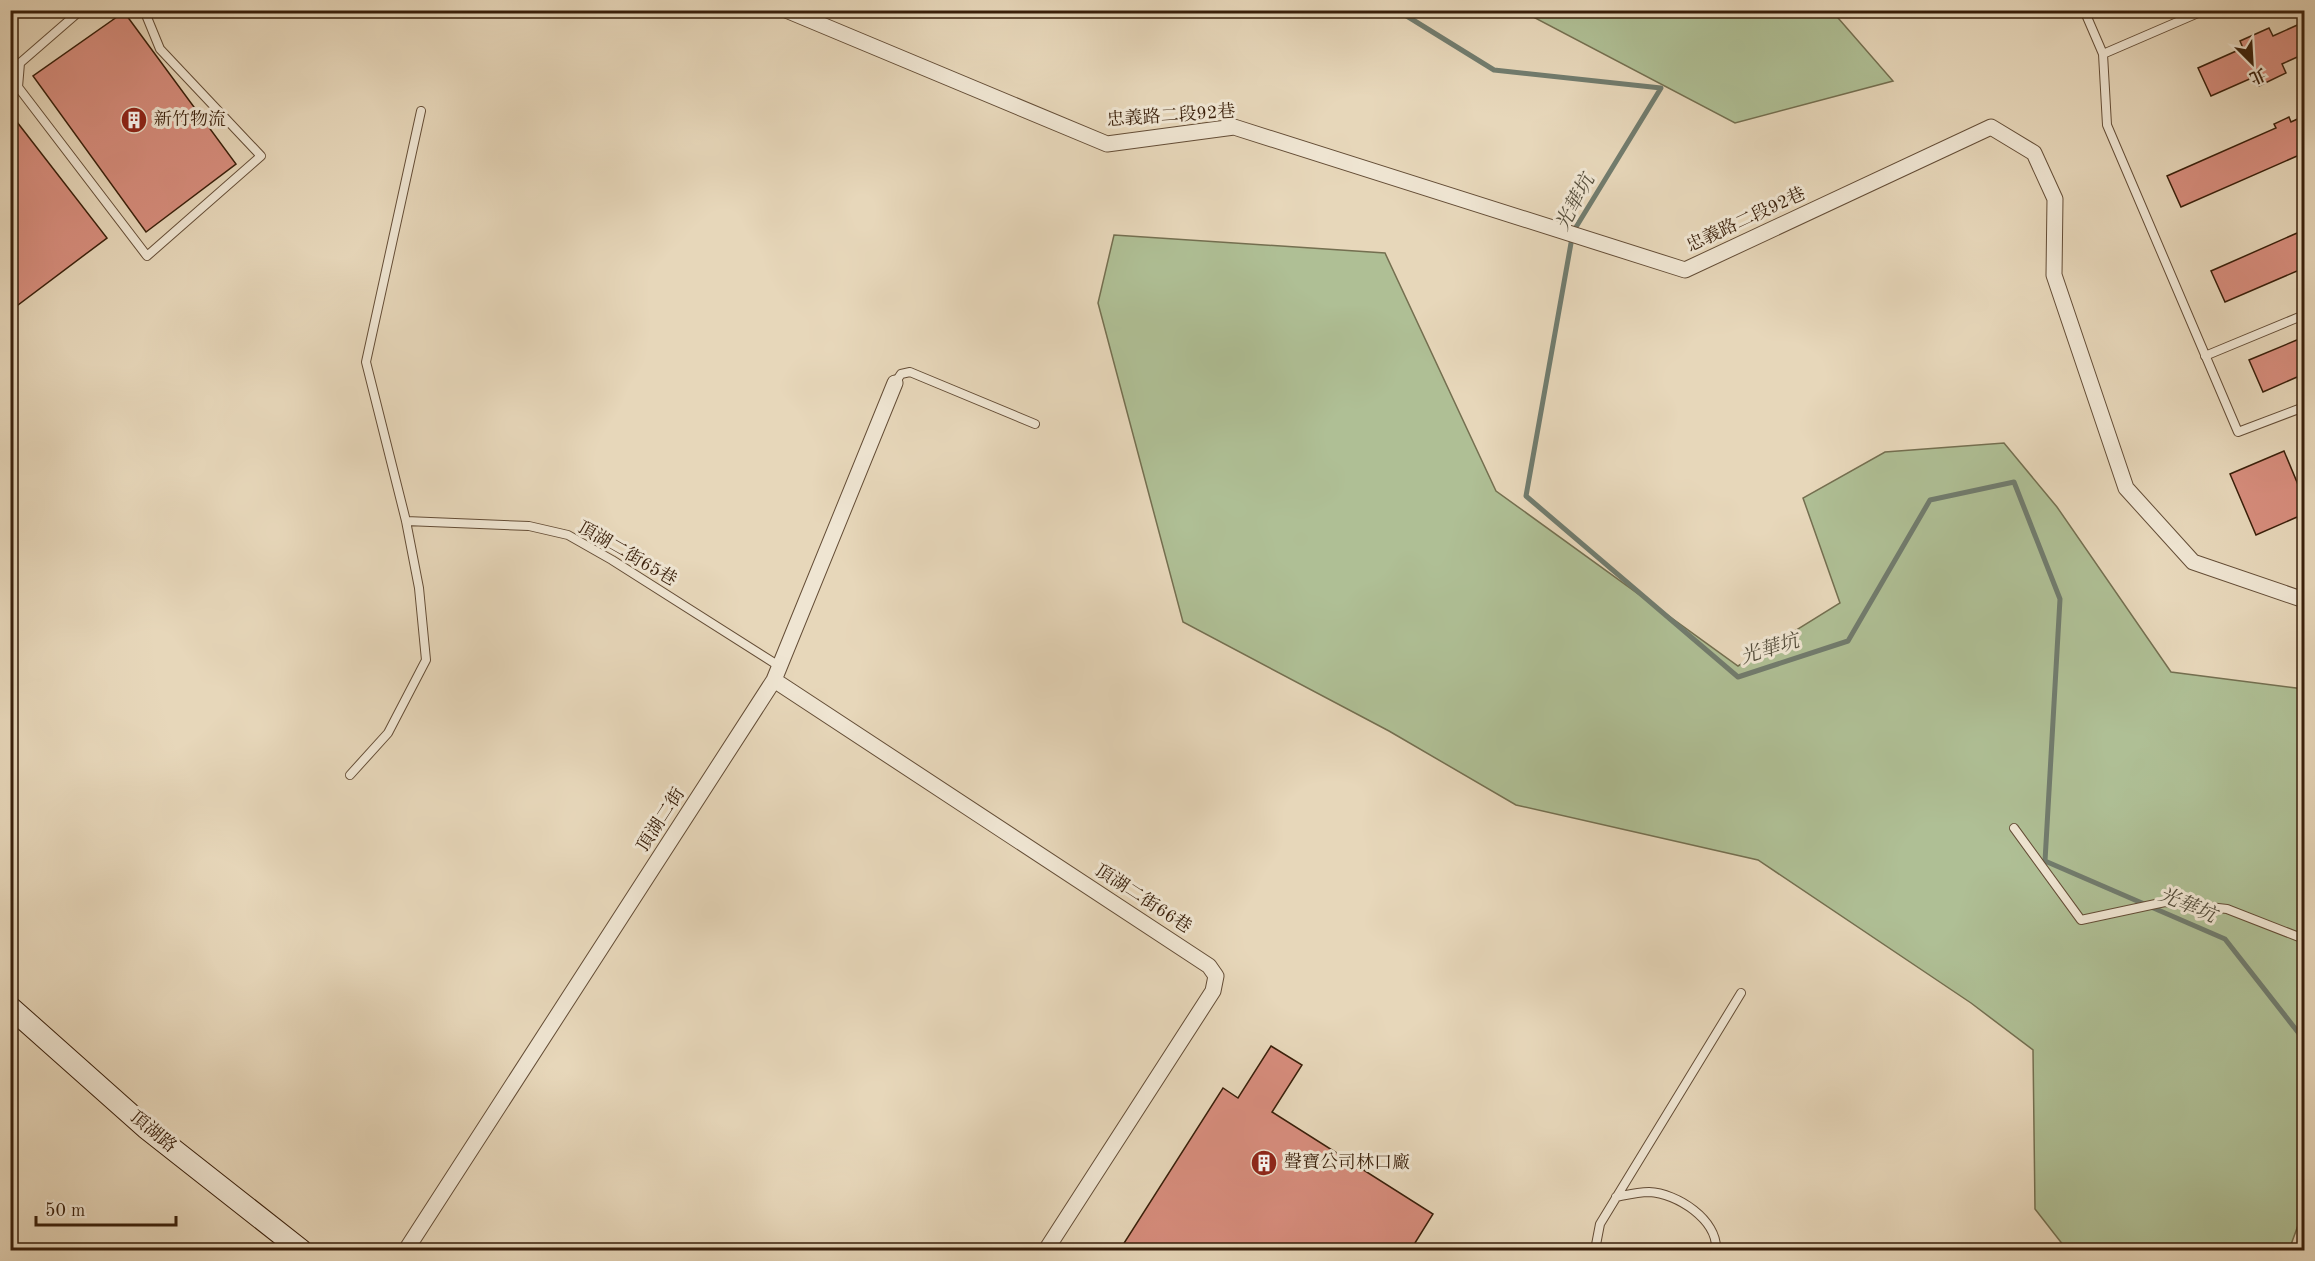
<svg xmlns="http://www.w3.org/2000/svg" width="2315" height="1261" font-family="'Old Standard TT','Noto Serif TC',serif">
  <rect width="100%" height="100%" fill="#e7d7ba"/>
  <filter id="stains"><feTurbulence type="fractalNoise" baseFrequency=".00333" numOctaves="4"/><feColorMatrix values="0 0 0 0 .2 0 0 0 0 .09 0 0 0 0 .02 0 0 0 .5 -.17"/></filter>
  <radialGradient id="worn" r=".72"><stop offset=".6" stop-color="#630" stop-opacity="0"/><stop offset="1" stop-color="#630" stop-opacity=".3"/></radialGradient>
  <!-- green -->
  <path fill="#afbf95" stroke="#746f50" stroke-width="1.5" d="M1522,11h310l61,70 -158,42z
    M1114,235l271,18 111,238 242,175 102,-63 -37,-105 82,-46 119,-9 53,64 114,165 133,17v520l-15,41h-222l-32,-41 -2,-159 -62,-47 -213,-143 -242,-55 -127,-74 -206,-109 -85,-319z"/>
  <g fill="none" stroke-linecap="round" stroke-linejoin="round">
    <!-- stream -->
    <path stroke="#717c6e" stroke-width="5" d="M1397,10l97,60 167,18 -88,144 -47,264 212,181 110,-36 82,-141 84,-18 46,117 -15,262 180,78 76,97"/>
  </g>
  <!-- building -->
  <path fill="#d78d7d" stroke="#391f0a" stroke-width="1.5" d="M124,12l112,152 -90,68 -113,-156z
    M2304,22v32l-22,10 4,9 -27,13 -5,-9 -43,19 -13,-28 45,-20 -3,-7 29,-13 4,8z
    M10,113l97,125 -97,73z
    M2304,116v37l-123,54 -14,-31 109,-48 -2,-4 15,-7 2,5z
    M2304,230v38l-79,34 -14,-31z
    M2304,337v37l-41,18 -14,-32z
    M2284,451l20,48v15l-48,21 -26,-61z
    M1271,1046l31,19 -30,47 161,102 -23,37h-291l104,-163 15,10z"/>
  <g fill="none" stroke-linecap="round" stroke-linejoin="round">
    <defs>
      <path id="lane" d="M81,10l-61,53 -2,24 129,169 114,-100 -101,-107 -16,-39
        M2084,10l19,44 4,71 131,307 66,-25
        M2103,54l102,-44
        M2205,356l99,-41
        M895,383l6,-9 9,-2 125,52
        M406,521l123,5 39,9 44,25 167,106
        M350,775l38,-42 38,-73 -7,-72 -13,-67 -40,-159 55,-251
        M2014,828l67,92 84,-18 62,7 77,30
        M1616,1197c10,-2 22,-5 33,-5 28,1 69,28 67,58
        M1595,1250l5,-26 141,-231"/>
      <path id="street" d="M786,10l321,134 127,-17 451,143 306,-143 43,26 21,46 -1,76 72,213 67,74 111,38
        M774,680l435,286 7,10 -3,15 -167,259
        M406,1250l368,-570 121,-297"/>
      <path id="secondary" d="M10,1007l136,121 155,122"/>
    </defs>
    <!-- lane casing -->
    <use href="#lane" stroke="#644d36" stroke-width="10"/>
    <!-- street casing -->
    <use href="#street" stroke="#644d36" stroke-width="17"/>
    <!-- secondary casing -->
    <use href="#secondary" stroke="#391f0a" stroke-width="23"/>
    <!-- lane -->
    <use href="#lane" stroke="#efe5d2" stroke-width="8"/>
    <!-- street -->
    <use href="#street" stroke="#efe5d2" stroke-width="15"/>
    <!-- secondary -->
    <use href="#secondary" stroke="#efe5d2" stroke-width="21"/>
  </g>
  <!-- icons -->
  <defs>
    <symbol id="building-disc" viewBox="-11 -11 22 22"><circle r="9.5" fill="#8f2418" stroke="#efe5d2"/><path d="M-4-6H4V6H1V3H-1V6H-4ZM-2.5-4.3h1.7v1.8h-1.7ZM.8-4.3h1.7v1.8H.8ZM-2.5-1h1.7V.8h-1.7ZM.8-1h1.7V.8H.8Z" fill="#fff"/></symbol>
  </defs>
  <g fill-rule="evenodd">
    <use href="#building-disc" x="119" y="105" width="30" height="30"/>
    <use href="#building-disc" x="1249" y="1148" width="30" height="30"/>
  </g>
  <g text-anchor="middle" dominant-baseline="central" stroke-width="6" stroke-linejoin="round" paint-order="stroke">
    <!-- street labels -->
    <g font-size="18" fill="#391f0a" stroke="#efe5d2">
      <text transform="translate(1171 116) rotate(-4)">忠義路二段92巷</text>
      <text transform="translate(1746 220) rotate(-25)">忠義路二段92巷</text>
      <text transform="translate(627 554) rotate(30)">頂湖二街65巷</text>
      <text transform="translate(661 820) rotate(-57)">頂湖二街</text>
      <text transform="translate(1143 899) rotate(33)">頂湖二街66巷</text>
      <text transform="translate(153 1132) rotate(40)">頂湖路</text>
    </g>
    <!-- poi labels -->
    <g font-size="18" fill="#391f0a" stroke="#efe5d2" text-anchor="start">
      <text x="154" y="120">新竹物流</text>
      <text x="1284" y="1163">聲寶公司林口廠</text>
    </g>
    <!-- water labels -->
    <g font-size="20" font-style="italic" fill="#554e3c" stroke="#efe5d2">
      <text transform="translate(1576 203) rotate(-62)">光華坑</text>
      <text transform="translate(1770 650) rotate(-17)">光華坑</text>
      <text transform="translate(2187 906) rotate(23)">光華坑</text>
    </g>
  </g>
  <!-- margin -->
  <rect width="2315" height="1261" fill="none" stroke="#e7d7ba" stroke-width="36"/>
  <rect x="12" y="12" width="2291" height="1237" fill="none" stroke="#391f0a" stroke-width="3"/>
  <rect x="18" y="18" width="2279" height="1225" fill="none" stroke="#391f0a" stroke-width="1.5"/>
  <!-- north arrow -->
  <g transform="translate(2252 63) rotate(156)" stroke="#efe5d2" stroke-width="4.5" paint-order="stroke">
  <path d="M0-4.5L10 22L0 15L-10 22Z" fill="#391f0a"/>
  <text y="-9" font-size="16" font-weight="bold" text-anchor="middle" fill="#391f0a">北</text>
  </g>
  <!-- scale -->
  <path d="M36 1216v9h140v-9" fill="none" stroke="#391f0a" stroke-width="3"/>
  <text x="45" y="1216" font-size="18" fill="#391f0a" stroke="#efe5d2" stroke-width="4.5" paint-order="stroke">50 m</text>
  <rect width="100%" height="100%" filter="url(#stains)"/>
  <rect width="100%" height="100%" fill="url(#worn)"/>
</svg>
